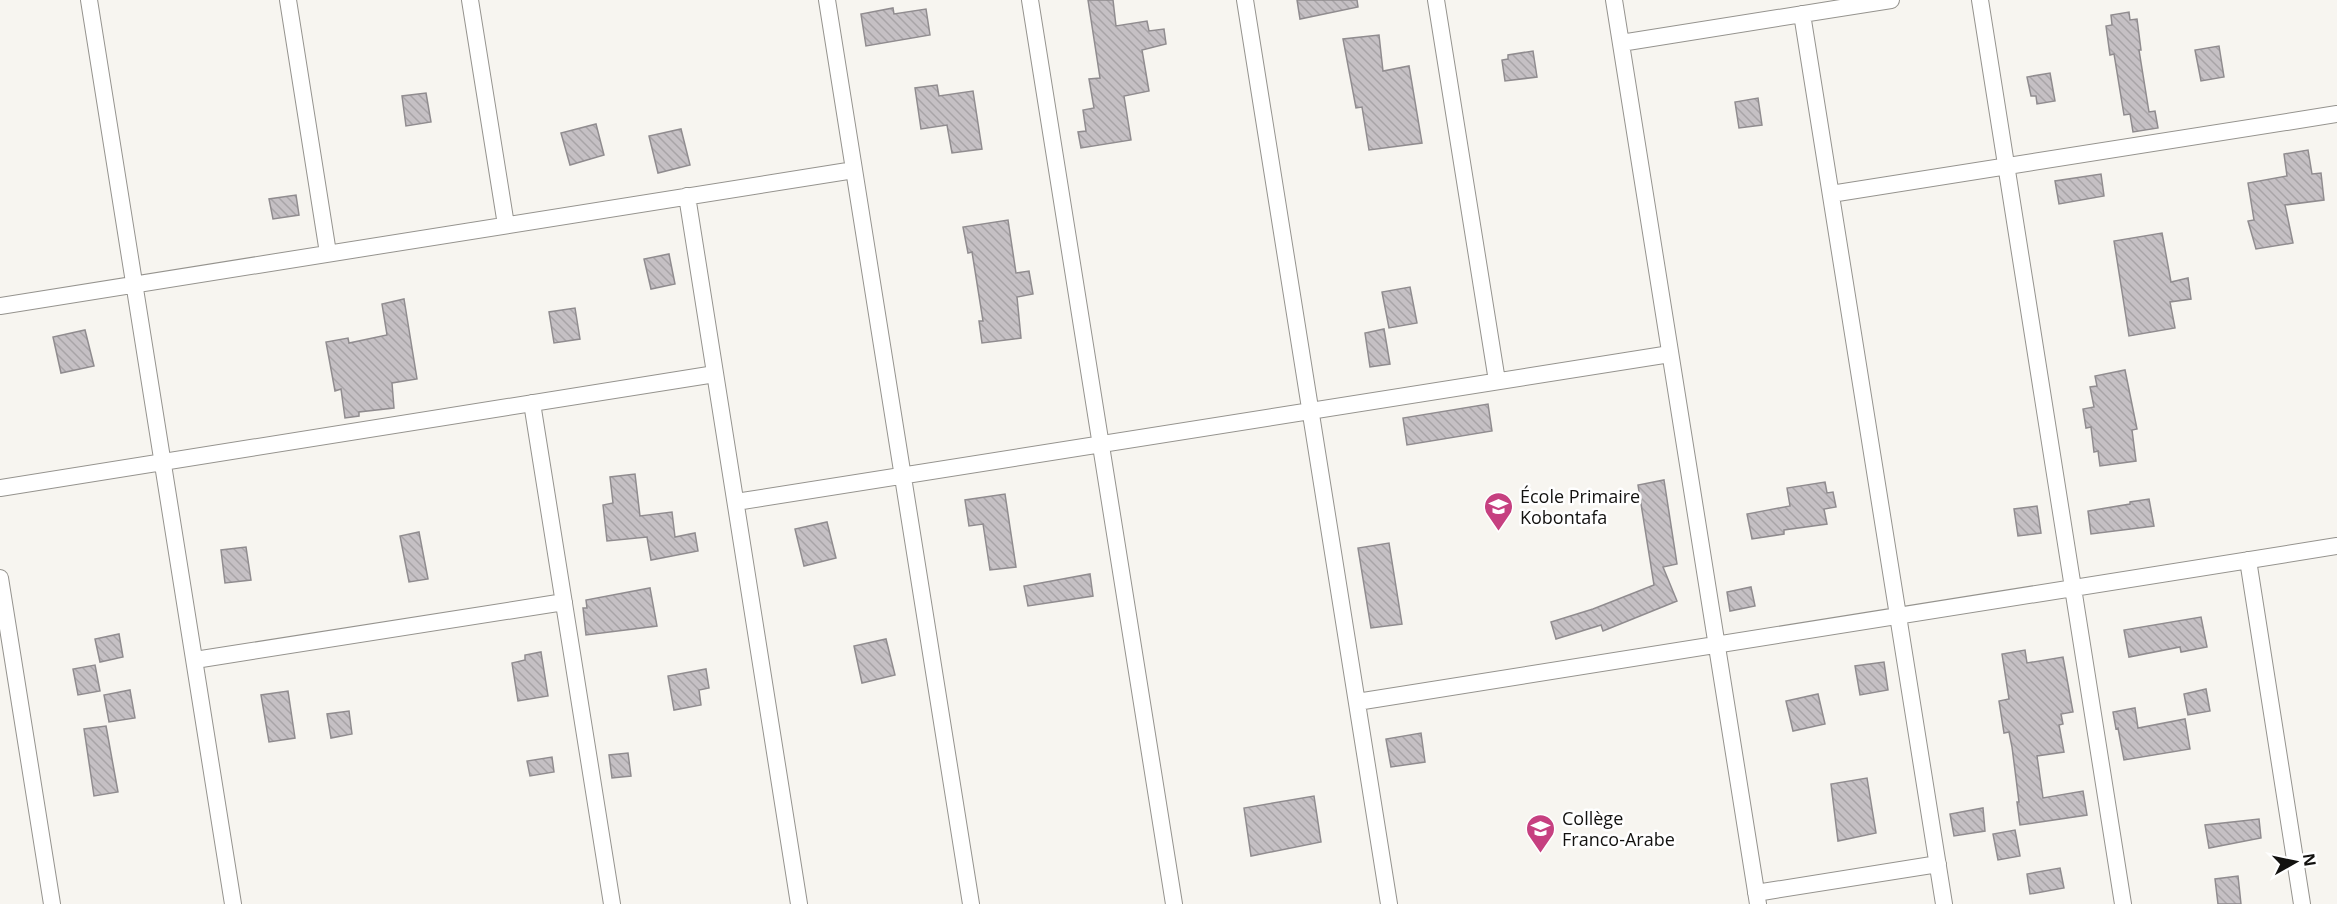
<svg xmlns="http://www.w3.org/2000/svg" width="2337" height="904" font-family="'Open Sans',sans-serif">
  <defs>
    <pattern id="building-back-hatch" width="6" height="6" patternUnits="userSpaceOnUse" patternTransform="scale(1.5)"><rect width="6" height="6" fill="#c5c0c4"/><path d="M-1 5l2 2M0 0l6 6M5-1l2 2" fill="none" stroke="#a8a4a7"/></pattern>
  </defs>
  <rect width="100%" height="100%" fill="#f7f5f0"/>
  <!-- building -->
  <path fill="url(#building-back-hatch)" stroke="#908c8f" stroke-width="1.5" d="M1088,0h25l3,26 31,-5 2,10 15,-2 2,15 -24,6 7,41 -25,5 7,44 -50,8 -3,-16 8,-1 -3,-21 11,-2 -5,-29 11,-1z
    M1297,0h60l1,7 -58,12z
    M893,8l1,6 32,-5 4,26 -64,11 -5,-32z
    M2129,12l1,8 7,-1 4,31h-2l10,62 6,-1 3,17 -25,4 -3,-18 -6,1 -10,-61 -4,1 -4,-29 6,-1 -1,-10z
    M1379,35l4,36 26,-5 13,77 -53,7 -7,-43 -6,1 -13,-69z
    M2219,46l5,31 -23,4 -6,-31z
    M1533,51l4,26 -32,4 -3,-21 6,-1v-4z
    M2050,73l5,28 -18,3 -1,-8h-5l-4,-19z
    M937,85l2,11 34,-5 9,58 -30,4 -5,-28 -26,4 -6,-41z
    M426,93l5,29 -25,4 -4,-30z
    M1758,98l4,27 -23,3 -4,-26z
    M596,124l8,31 -34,10 -9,-32z
    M681,129l9,36 -32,8 -9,-37z
    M2308,150l4,24 9,-1 3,27 -39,5 8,38 -37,6 -8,-28 6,-1 -6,-37 39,-7 -3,-22z
    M2101,174l3,22 -45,8 -4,-23z
    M296,195l3,20 -26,4 -4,-20z
    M1008,220l8,53 13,-2 4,23 -16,3 4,41 -39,5 -3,-22h4l-11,-69 -4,1 -5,-26z
    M2162,233l9,49 17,-4 3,21 -21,3 5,26 -46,8 -15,-95z
    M669,254l6,30 -24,5 -7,-30z
    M1410,287l7,36 -28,5 -7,-36z
    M404,299l13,80 -25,4 2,25 -35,4v4l-14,2 -4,-29 -6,2 -9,-49 22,-4 1,5 38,-8 -5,-31z
    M575,308l5,31 -26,4 -5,-31z
    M1384,329l6,35 -20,3 -5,-34z
    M85,330l9,36 -33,7 -8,-36z
    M2125,370l12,59 -5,1 4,31 -36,5 -2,-15 -4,1 -3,-25 -5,1 -3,-19 11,-2 -4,-20 7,-1 -2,-10z
    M1488,404l4,27 -85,14 -4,-27z
    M635,474l5,42 32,-4 3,25 20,-4 3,18 -47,9 -4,-23 -40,4 -4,-36 10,-2 -3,-26z
    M1664,480l13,84 -14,3 14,34 -74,30 -2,-6 -45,14 -5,-17 42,-13 61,-24 -16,-100z
    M1825,482l2,11 6,-1 3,15 -12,2 3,15 -43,6v4l-32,5 -5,-25 43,-8 -3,-18z
    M1005,494l11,73 -26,3 -7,-46 -14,2 -4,-26z
    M2149,499l5,27 -63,8 -3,-23 42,-7v-2z
    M2037,506l4,27 -23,3 -4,-27z
    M827,522l9,36 -32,8 -9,-37z
    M419,532l9,47 -19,3 -9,-46z
    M1389,543l13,81 -31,4 -13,-80z
    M246,547l5,33 -26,3 -4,-33z
    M1090,574l3,22 -65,10 -4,-20z
    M1751,587l4,19 -25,5 -3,-19z
    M650,588l7,38 -71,9 -3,-27h4l-1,-8z
    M2201,617l6,30 -26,5 -1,-5 -51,10 -5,-27z
    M119,634l4,23 -23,5 -5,-23z
    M886,639l9,36 -33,8 -8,-37z
    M2025,650l2,13 36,-6 10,55 -12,2 2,10 -4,1 5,27 -27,4 6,42 40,-7 4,24 -67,10 -3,-23h2l-7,-55 -3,-15 -5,1 -5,-32 10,-2 -7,-45z
    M541,652l7,44 -30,5 -6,-38 13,-3v-5z
    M1884,662l4,28 -28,5 -5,-29z
    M95,665l5,26 -22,4 -5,-26z
    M706,669l3,19 -10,2 2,15 -27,5 -6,-34z
    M2206,689l4,22 -22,4 -4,-21z
    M130,690l5,28 -26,4 -5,-27z
    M288,691l7,47 -26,4 -8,-47z
    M1818,694l7,30 -32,7 -7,-30z
    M2135,708l3,20 47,-9 5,30 -66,11 -6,-32 -2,1 -3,-17z
    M349,711l3,23 -21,4 -4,-24z
    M106,726l12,66 -24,4 -10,-67z
    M1421,733l4,29 -34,5 -5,-28z
    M628,753l3,23 -19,2 -3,-23z
    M552,757l2,15 -24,4 -3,-15z
    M1867,778l9,55 -38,8 -7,-57z
    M1314,796l7,46 -70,14 -7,-48z
    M1983,808l2,23 -31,5 -4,-22z
    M2259,819l2,19 -52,10 -4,-23z
    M2015,830l5,26 -22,4 -5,-26z
    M2060,868l4,20 -34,6 -3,-20z
    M2238,876l3,28h-23l-3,-25z"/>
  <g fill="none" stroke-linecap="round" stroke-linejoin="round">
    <defs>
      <path id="minor" d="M89,0l144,904
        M288,0l40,253
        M470,0l36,225
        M827,0l144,904
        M1030,0l144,904
        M1245,0l144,904
        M1436,0l61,381
        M1614,0l144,904
        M1980,0l143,904
        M1802,14l142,890
        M1621,43l270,-43
        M1831,194l506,-80
        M687,196l112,708
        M0,306l854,-136
        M532,403l80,501
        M0,488l715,-114
        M736,502l934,-148
        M2248,560l54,344
        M0,578l52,326
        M195,660l369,-58
        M1357,702l980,-156
        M1756,893l182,-29"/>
    </defs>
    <!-- minor casing -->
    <use href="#minor" stroke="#95938e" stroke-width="18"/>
    <!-- minor -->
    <use href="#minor" stroke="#fff" stroke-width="16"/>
  </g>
  <!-- icons -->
  <defs>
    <symbol id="school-pin" viewBox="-11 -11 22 30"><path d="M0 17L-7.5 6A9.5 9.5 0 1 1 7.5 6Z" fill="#c64080" stroke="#fff"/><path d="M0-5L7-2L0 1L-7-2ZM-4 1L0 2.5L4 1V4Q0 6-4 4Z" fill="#fff"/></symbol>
  </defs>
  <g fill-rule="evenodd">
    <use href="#school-pin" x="1482" y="490" width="33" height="45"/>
    <use href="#school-pin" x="1524" y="812" width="33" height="45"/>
  </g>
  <g text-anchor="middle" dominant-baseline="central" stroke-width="5" stroke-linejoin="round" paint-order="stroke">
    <!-- poi labels -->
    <g font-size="18" fill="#131210" stroke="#fff" text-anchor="start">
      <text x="1520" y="496">École Primaire<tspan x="1520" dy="21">Kobontafa</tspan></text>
      <text x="1562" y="818">Collège<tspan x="1562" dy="21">Franco-Arabe</tspan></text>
    </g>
  </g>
  <!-- north arrow -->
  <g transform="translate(2295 862) rotate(81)" stroke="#ffffff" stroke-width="4.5" paint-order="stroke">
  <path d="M0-4.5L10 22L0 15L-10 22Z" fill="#131210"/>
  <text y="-9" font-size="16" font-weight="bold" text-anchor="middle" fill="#131210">N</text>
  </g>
</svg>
